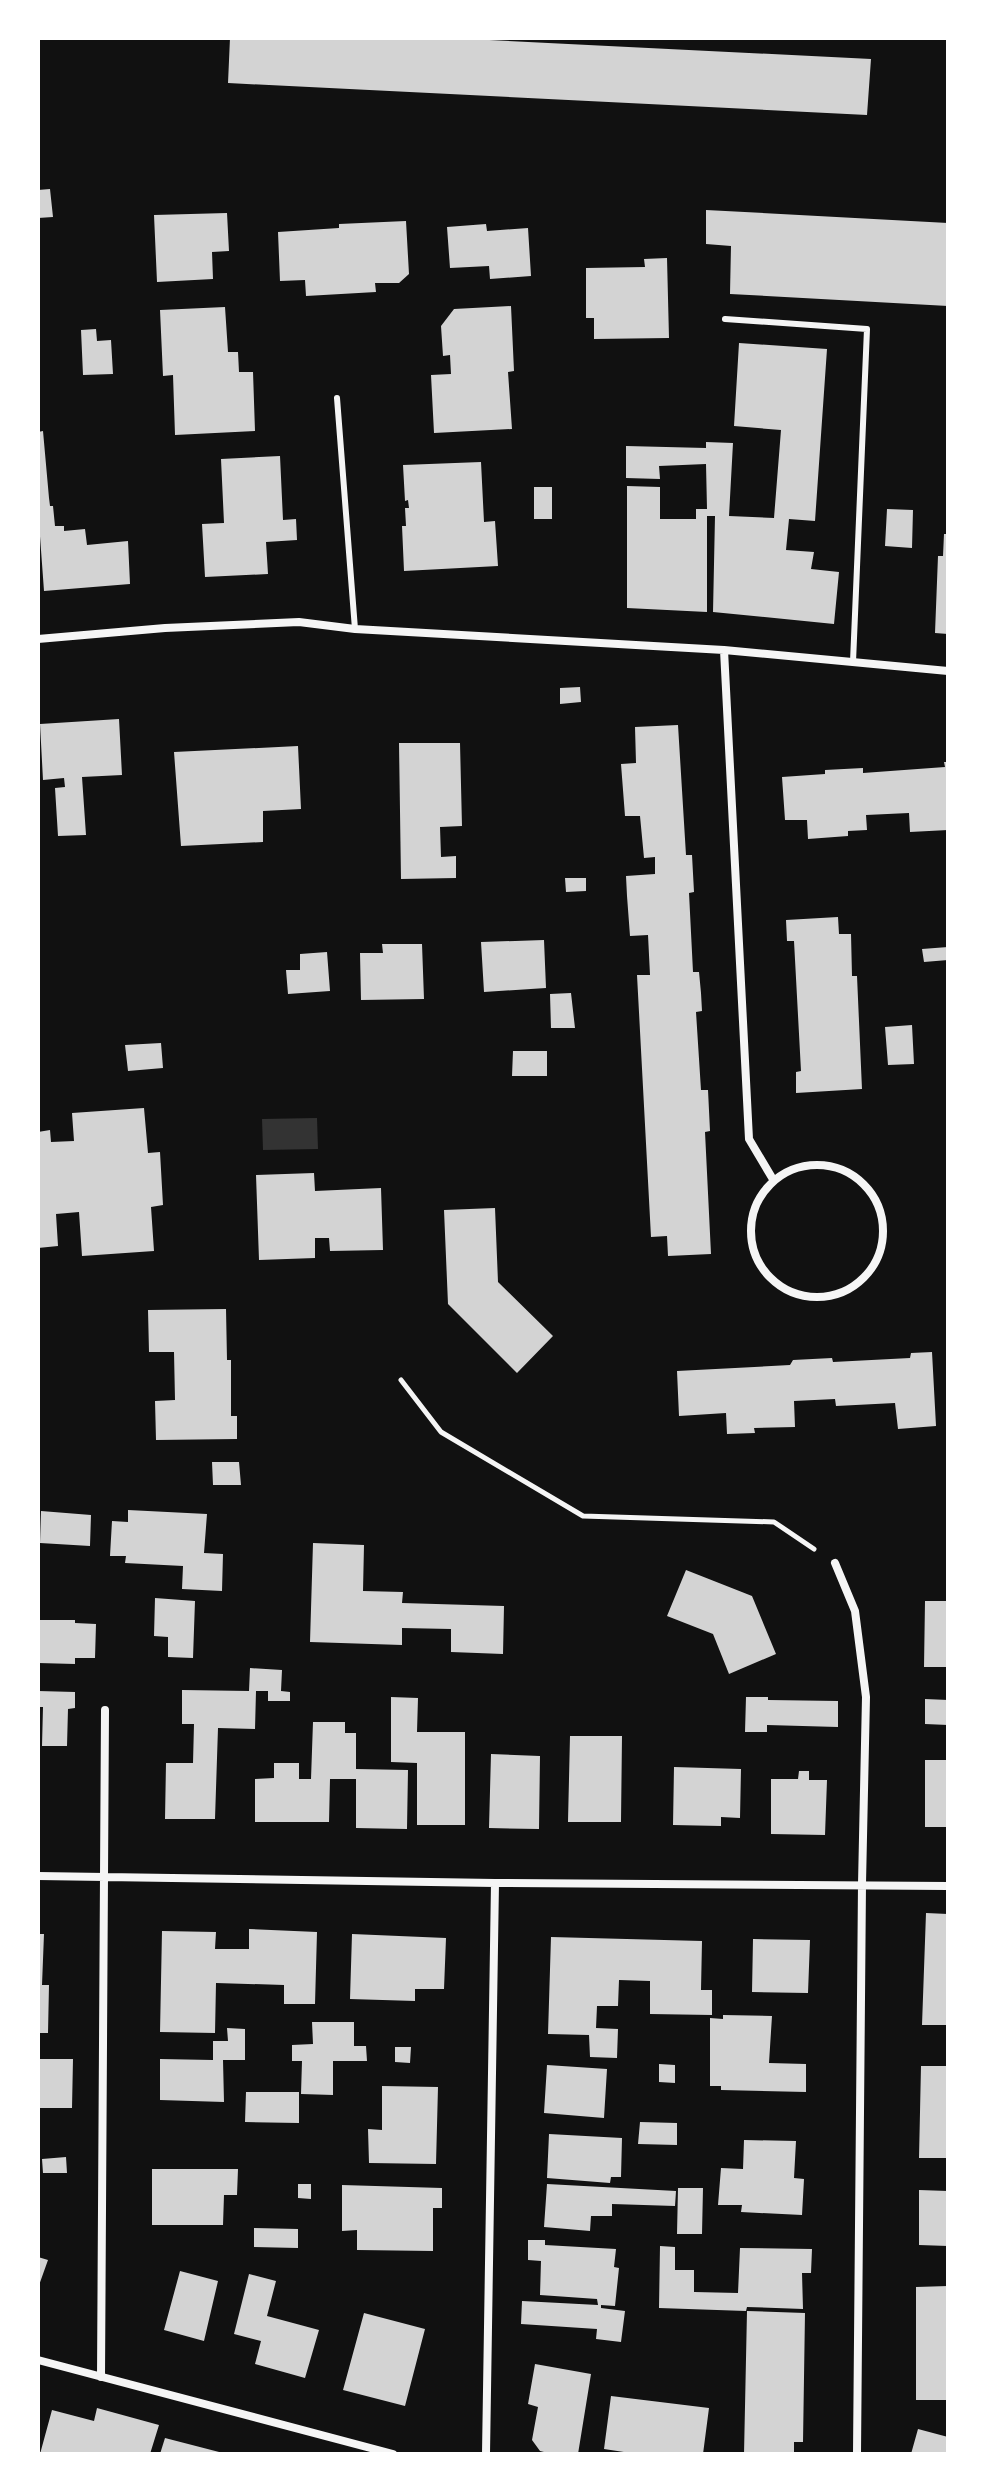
<svg xmlns="http://www.w3.org/2000/svg" width="986" height="2492" font-family="'DejaVu Sans',sans-serif">
  <rect width="100%" height="100%" fill="#111"/>
  <!-- water -->
  <path fill="#333" d="M317,1118l1,31 -55,1 -1,-31z"/>
  <!-- building -->
  <path fill="#d3d3d3" d="M230,38h218l423,21 -4,56 -639,-32z
    M50,189l3,28 -15,1v-28z
    M706,210l242,13v83l-218,-12 1,-48 -25,-2z
    M227,213l2,38 -17,1 1,27 -56,3 -3,-67z
    M406,221l3,53 -10,9h-24l1,9 -70,4 -1,-16 -25,1 -2,-49 61,-4v-4z
    M486,224l1,7 41,-3 3,48 -41,3 -1,-13 -39,2 -3,-41z
    M667,258l2,80 -75,1v-21h-8v-50l59,-1 -1,-8z
    M511,306l3,65 -6,1 4,57 -78,4 -3,-58 20,-1 -1,-19 -7,1 -2,-30 13,-17z
    M225,307l3,45h10l1,20h14l2,59 -80,4 -2,-60 -10,1 -3,-66z
    M96,329l1,12 14,-1 2,34 -30,1 -2,-45z
    M739,343l88,6 -12,172 -26,-2 -3,31 28,2 -3,17 28,3 -5,52 -121,-12 2,-96h-8v96l-80,-4v-122l33,1v32h36v-10h11l-1,-45 -47,2 1,13 -34,-1v-32l80,2v-6l27,1 -4,73 45,2 7,-88 -47,-4z
    M43,431l6,67 1,8h3l2,20h9v5l21,-2 2,16 41,-4 2,43 -86,7 -6,-82v-77z
    M280,456l3,64 13,-1 1,21 -31,2 2,32 -63,3 -3,-53 22,-1 -3,-64z
    M481,462l3,60 11,-1 3,45 -94,5 -2,-45h4l-1,-18h4l-1,-8 -3,1 -2,-36z
    M534,487h18v32h-18z
    M887,509l26,1 -1,38 -27,-2z
    M944,534h4v100l-13,-1 3,-77h5z
    M580,687l1,15 -21,2v-16z
    M119,719l3,56 -40,2 4,58 -28,1 -3,-48 10,-1 -1,-9 -21,2 -3,-56z
    M678,725l8,130h6l2,37 -5,1 4,79h6l2,21 1,18 -6,1 5,78h7l2,41 -5,1 6,122 -43,2 -1,-20 -16,1 -14,-262h13l-2,-40 -18,1 -3,-40 -1,-20 29,-2v-17l-11,1 -4,-42h-15l-4,-52 15,-1 -1,-36z
    M399,743h61l2,83 -22,1 1,30 15,-1v22l-55,1z
    M298,746l3,63 -38,2v31l-82,4 -7,-94z
    M944,762h4v68l-38,2 -1,-19 -43,2 1,15 -19,1v5l-40,3 -1,-19h-22l-3,-43 43,-3v-4l38,-2v5l82,-6z
    M565,878h21v13l-20,1z
    M838,917l1,17h12l1,42h5l5,113 -66,4v-21l5,-1 -7,-130h-7l-1,-21z
    M544,940l2,48 -62,4 -3,-50z
    M382,944h40l2,55 -63,1 -1,-47h23z
    M948,947v13l-24,2 -2,-13z
    M327,952l3,39 -42,3 -2,-24h14v-16z
    M571,993l4,35h-24l-1,-34z
    M912,1025l2,39 -26,1 -3,-38z
    M161,1043l2,25 -35,3 -3,-26z
    M513,1051h34v25h-35z
    M144,1108l4,45 12,-1 3,53 -12,2 3,44 -72,5 -3,-44 -23,2 2,32 -20,2v-116l12,-2 1,12 23,-1 -2,-28z
    M314,1173l1,18 66,-3 2,62 -53,1 -1,-13h-14v20l-56,2 -3,-85z
    M495,1208l3,74 55,54 -36,37 -69,-69 -4,-94z
    M226,1309l1,51h4v56h6v23l-81,1 -1,-39 20,-1 -1,-48h-25l-1,-42z
    M932,1352l4,74 -38,3 -3,-26 -59,3 -1,-7 -41,2 1,26 -41,1 1,5 -28,1 -1,-21 -47,3 -2,-45 113,-6 3,-5 39,-2 1,4 77,-4 1,-5z
    M212,1462h27l2,23h-28z
    M128,1510l79,4 -3,39 19,1 -1,37 -40,-2 1,-23 -58,-3 1,-7h-16l2,-35 16,1z
    M41,1511l50,4 -1,31 -50,-3z
    M313,1543l51,2 -1,46 40,1 -1,11 102,3 -1,48 -52,-2v-23l-49,-1v17l-92,-3z
    M686,1570l66,26 24,58 -47,20 -16,-40 -46,-18z
    M155,1598l40,3 -2,57 -25,-1v-20l-14,-1z
    M925,1601h23v66h-24z
    M38,1620h37v3l21,1 -1,34h-20v6l-37,-1z
    M250,1668l32,2 -1,21 9,1v9h-22v-10h-12l-1,38 -37,-1 -3,91h-50l1,-56h27l1,-39h-12v-34l67,1z
    M38,1691l37,1v16l-7,1 -1,37h-25l1,-39h-5z
    M391,1697l27,1 -1,34h48v93h-48v-62l-26,-1z
    M746,1697h22v3l70,1v26l-71,-2v7h-22z
    M925,1699l23,1v25l-23,-1z
    M313,1722h32v11h11v36l52,1 -1,59 -51,-1v-49h-26l-1,43h-74v-43l19,-1v-15h25v16h12z
    M570,1736h52l-1,86h-53z
    M491,1754l49,2 -1,73 -50,-1z
    M925,1760h23v67h-23z
    M674,1767l67,2 -1,49 -19,-1v9l-48,-1z
    M799,1771h10v9h18l-2,55 -54,-1v-55h27z
    M926,1913l22,1v111h-26z
    M249,1929l68,3 -2,72h-31v-19l-68,-2 -1,50 -55,-1 2,-101 54,1 -1,17h34z
    M38,1934h6l-2,51h7l-1,48h-10z
    M352,1934l94,4 -2,51h-29v12l-65,-2z
    M551,1937l151,4 -1,49h11v25l-62,-1v-33l-31,-1 -1,26h-21l-1,22 22,1 -1,29 -27,-1 -1,-22 -41,-1z
    M753,1939l57,1 -2,53 -56,-1z
    M723,2015l49,1 -3,47 37,1v28l-85,-2v-4h-11v-68l13,1z
    M312,2022h42v24h12l1,15h-34v34l-32,-1 1,-33h-10v-16l21,-1z
    M227,2028l18,1v31h-22l1,42 -64,-2v-41l53,1v-19h15z
    M395,2047h16l-1,16 -15,-1z
    M38,2059h35l-1,49h-34z
    M659,2064l16,1v18l-16,-1z
    M547,2065l60,4 -3,49 -60,-5z
    M921,2066h27v92h-29z
    M382,2086l56,1 -2,77 -67,-1 -1,-34 14,1z
    M246,2092h53v31l-54,-1z
    M640,2122l37,1v22l-39,-1z
    M549,2134l73,4 -1,39h-10l-1,6 -63,-5z
    M744,2140l52,1 -2,37 10,1 -2,36 -61,-3 1,-7h-24l3,-37 22,1z
    M66,2157l1,16h-24l-1,-14z
    M152,2169h86l-1,26h-13l-1,30h-71z
    M298,2184h13v15l-13,-1z
    M547,2184l129,7 -1,15 -63,-2v12h-21l-1,15 -46,-4z
    M342,2185l100,3v20h-9v43l-76,-1v-20l-15,1z
    M678,2188h25l-1,46h-25z
    M919,2190l29,1v55l-29,-1z
    M254,2228l44,1v19l-44,-1z
    M528,2240h17v5l71,4 -2,18 5,1 -4,38 -14,-1v3l24,3 -4,31 -25,-3 1,-10 -76,-5 1,-23 76,4 -1,-6 -57,-4 1,-34 -13,-1z
    M660,2246l15,1v23h19v22l44,1 2,-45 72,1 -1,24h-9l1,36 -56,-2 -1,4 -87,-3z
    M38,2257l10,3 -10,28z
    M180,2271l38,10 -14,60 -40,-11z
    M249,2274l27,7 -9,35 52,14 -14,48 -50,-14 6,-23 -27,-7z
    M948,2286v114h-32v-113z
    M747,2311l58,2 -2,129h-9v12h-50z
    M364,2313l61,16 -20,77 -62,-16z
    M535,2364l56,10 -13,80h-26l-12,-3 -8,-11 6,-33 -10,-3z
    M611,2396l98,12 -6,46h-66l-33,-5z
    M97,2408l62,17 -9,29h-110l12,-44 42,11z
    M918,2429l30,8v17h-37z
    M165,2438l58,15v1h-63z"/>
  <g fill="none" stroke-linecap="round" stroke-linejoin="round">
    <!-- path -->
    <path stroke="#f5f5f5" stroke-width="5" d="M401,1380l40,52 142,84 191,6 40,27"/>
    <!-- service -->
    <path stroke="#f5f5f5" stroke-width="6" d="M725,319l142,10 -14,333
      M337,398l18,231"/>
    <!-- minor -->
    <path stroke="#f5f5f5" stroke-width="8" d="M38,639l127,-11 134,-6 56,7 369,21 224,21
      M724,650l25,489 25,42
      M751 1231a66 66 0 1 1 132 0a66 66 0 1 1-132 0Z
      M835,1563l20,48 11,86 -4,187 -5,570
      M38,1876l457,7 453,3
      M38,2360l355,94
      M101,2377l4,-667
      M486,2454l9,-571"/>
  </g>
  <!-- border -->
  <rect width="986" height="2492" fill="none" stroke="#ffffff" stroke-width="80"/>
</svg>
